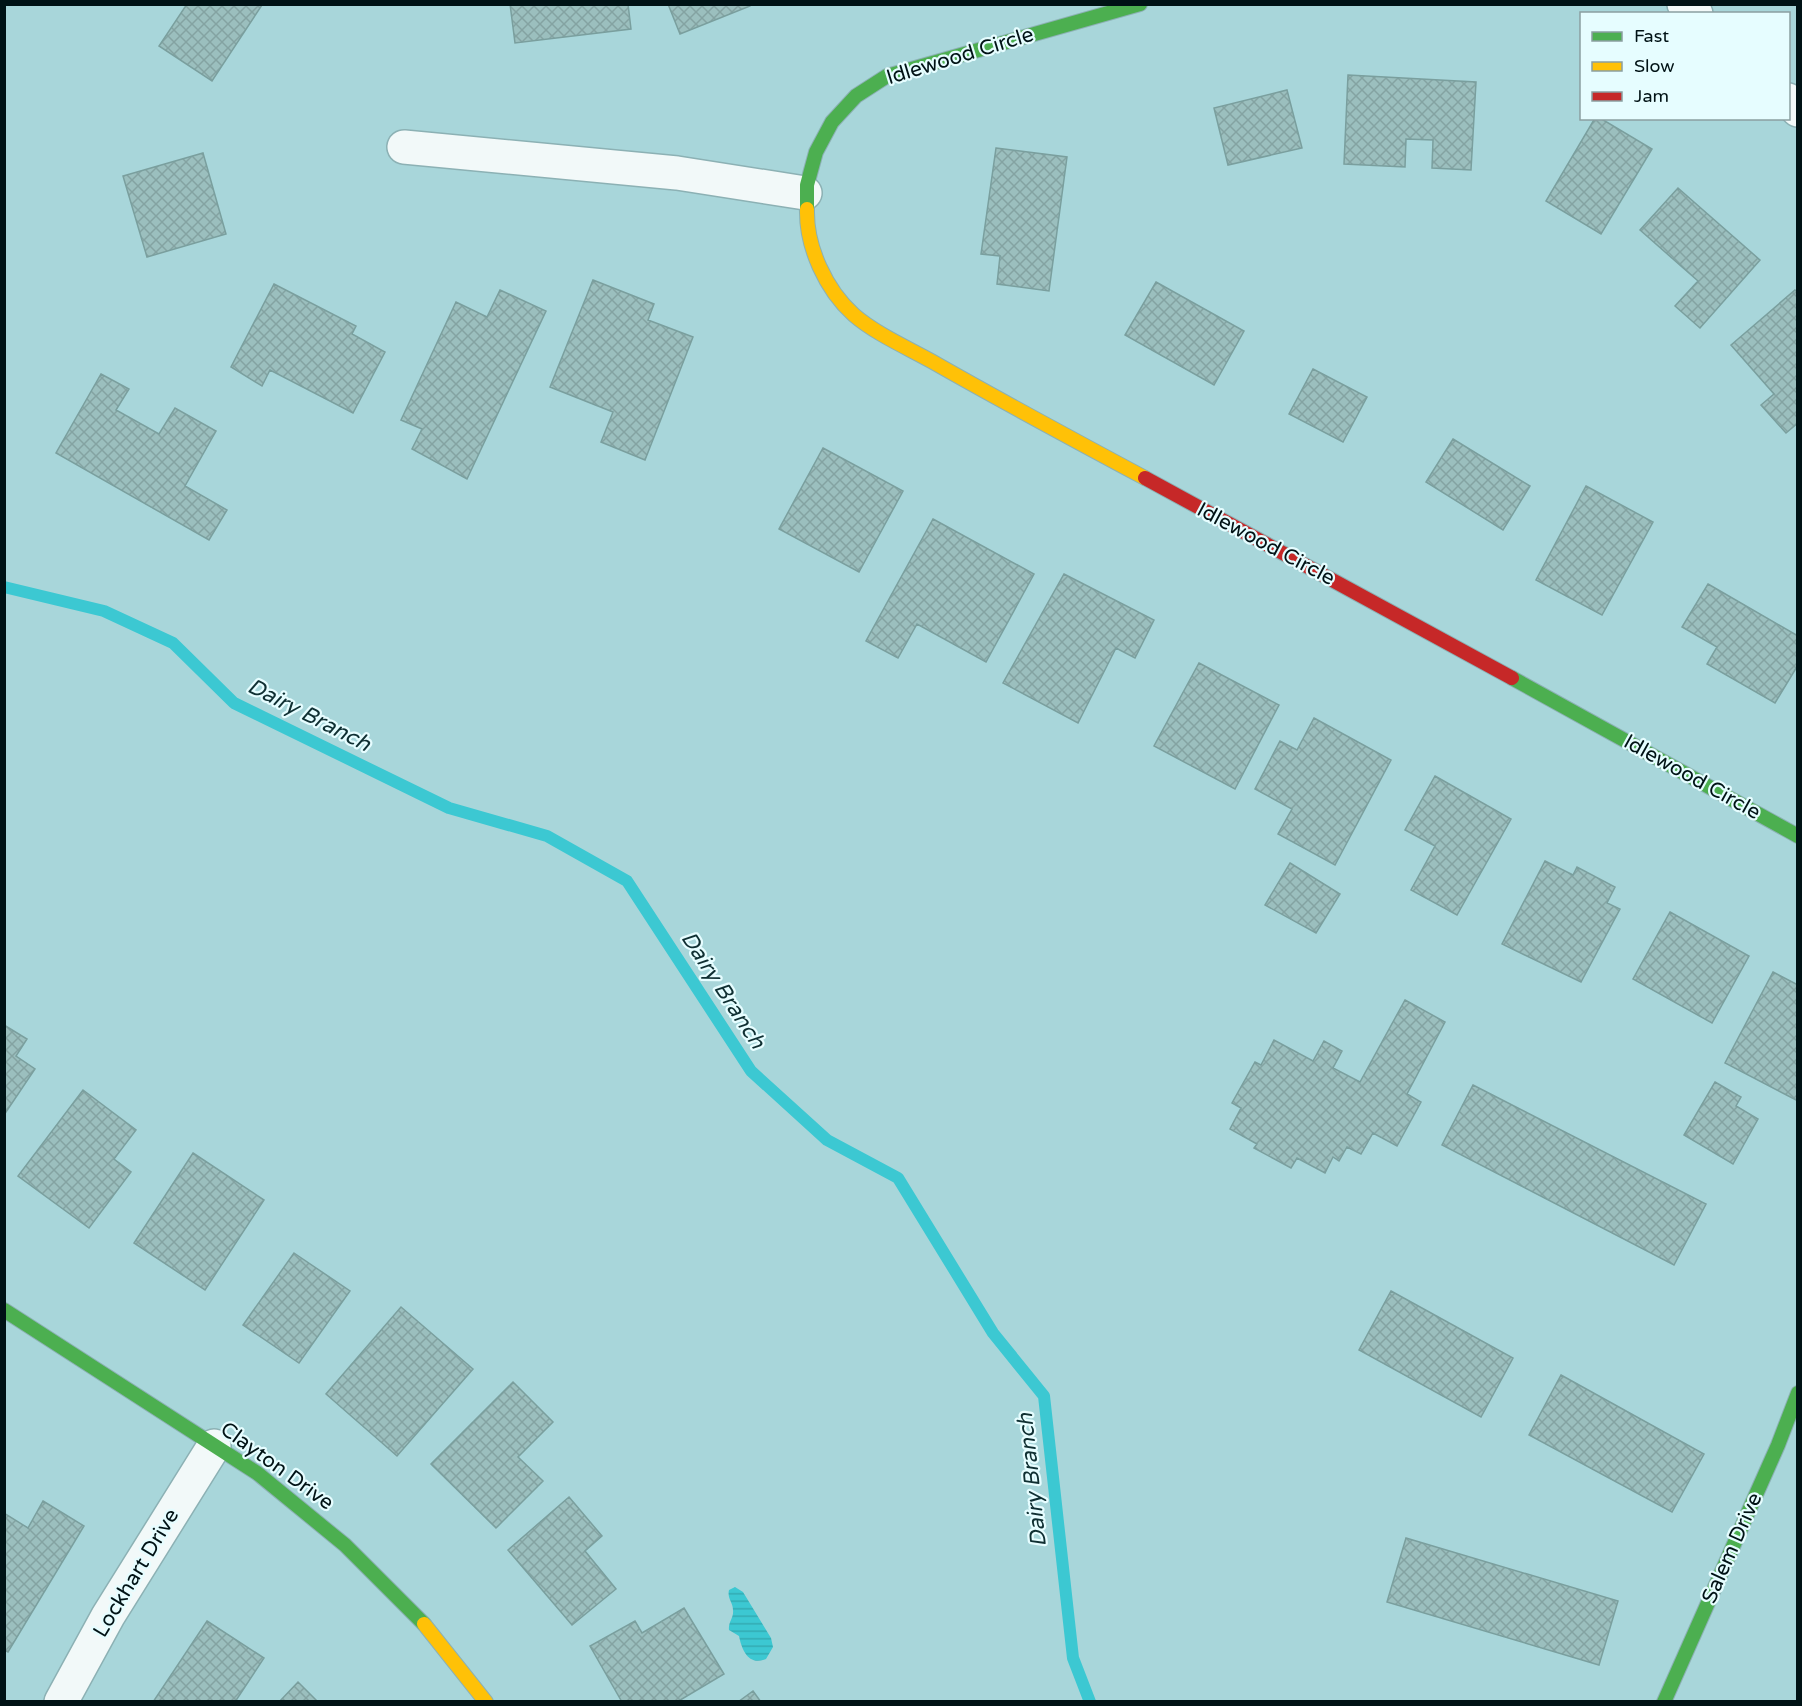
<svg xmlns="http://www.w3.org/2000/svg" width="1802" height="1706" font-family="'Varela Round',sans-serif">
  <defs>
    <pattern id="water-rules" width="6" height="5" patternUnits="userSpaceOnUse" patternTransform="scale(1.5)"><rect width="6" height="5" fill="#3cc8d2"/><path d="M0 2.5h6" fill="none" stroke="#33abb3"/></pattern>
    <pattern id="building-cross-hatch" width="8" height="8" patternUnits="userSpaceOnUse" patternTransform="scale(1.5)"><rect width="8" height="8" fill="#9bbfbe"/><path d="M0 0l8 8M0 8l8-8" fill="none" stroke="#84a3a2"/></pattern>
  </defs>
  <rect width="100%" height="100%" fill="#a8d6da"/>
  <!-- water -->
  <path fill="url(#water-rules)" d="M735,1587l8,5 28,46 2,9 -7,12c-17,7 -24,-8 -27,-23l-10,-6c-1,-8 5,-12 4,-20 0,-8 -6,-11 -4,-20z"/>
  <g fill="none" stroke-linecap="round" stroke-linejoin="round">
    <!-- stream -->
    <path stroke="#3cc8d2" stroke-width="12" d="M4,587l100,24 69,32 61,60 215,105 98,28 80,45 124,190 76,69 71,38 95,155 51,63 29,262 17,44"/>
  </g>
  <!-- building -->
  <path fill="url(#building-cross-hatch)" stroke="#7a9f9e" stroke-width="1.5" d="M187,4l75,1 -50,76 -53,-35z
    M510,4h118l3,25 -116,14z
    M668,4h82v2l-70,28z
    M1348,75l128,7 -5,88 -39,-2 1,-28 -27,-1 -1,28 -61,-3z
    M1287,90l15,58 -74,17 -14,-57z
    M1595,118h5l52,31 -51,85 -55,-33z
    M996,148l71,9 -18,134 -52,-7 3,-28 -19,-2z
    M203,153l23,81 -79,23 -24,-81z
    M1678,188l82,72 -60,68 -25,-22 23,-25 -58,-51z
    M593,280l61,24 -6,16 45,17 -48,123 -44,-18 12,-30 -63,-25z
    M1156,282l88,49 -30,54 -89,-50z
    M274,284l82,42 -4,8 33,18 -32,61 -83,-43 -8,16 -31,-19z
    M500,290l46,21 -79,168 -55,-30 10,-20 -21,-9 55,-118 31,15z
    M1795,290l3,2v131l-12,10 -25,-28 13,-11 -43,-49z
    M1313,369l54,28 -24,45 -54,-28z
    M101,374l28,15 -13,21 43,24 16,-26 41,23 -31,55 42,24 -18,30 -153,-87z
    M1453,439l77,47 -27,44 -77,-48z
    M823,448l80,43 -44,81 -80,-43z
    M1586,486l67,36 -51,93 -66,-35z
    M933,519l101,55 -48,88 -69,-38 -19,34 -32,-17z
    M1064,574l90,46 -19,38 -19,-10 -38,75 -75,-40z
    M1708,584l90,52v29l-23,38 -68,-39 10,-17 -35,-20z
    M1199,663l80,42 -44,84 -81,-43z
    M1314,718l77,42 -56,105 -57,-31 14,-25 -37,-20 25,-48 17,9z
    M1435,776l76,43 -54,96 -46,-25 24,-44 -30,-16z
    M1545,861l28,14 4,-8 38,20 -8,16 13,6 -39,73 -79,-38z
    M1290,863l50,31 -24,39 -51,-28z
    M1670,912l79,44 -37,67 -79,-44z
    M1773,972l25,13v116l-73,-38z
    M1405,1000l40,22 -38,72 14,8 -24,44 -24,-13 -12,21 -14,-7 -8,14 -6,-4 -8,16 -28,-15 -6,10 -37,-20 3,-4 -27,-15 11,-21 -9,-5 23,-41 6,3 13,-25 39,21 11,-20 18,10 -9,17 27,14z
    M4,1025l23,14 -11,17 19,13 -31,46z
    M1715,1082l26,15 -5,9 22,13 -25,45 -49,-29z
    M1473,1085l233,119 -32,61 -232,-120z
    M83,1090l53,40 -22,29 17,13 -42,56 -71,-52z
    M193,1153l71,47 -59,90 -71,-47z
    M294,1253l56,38 -51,72 -56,-38z
    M1391,1291l122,67 -32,59 -122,-67z
    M401,1307l72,62 -76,87 -71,-62z
    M1561,1375l143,79 -32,58 -143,-77z
    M513,1382l40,40 -35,35 25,24 -47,47 -65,-64z
    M569,1497l33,39 -17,15 31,38 -44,36 -64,-75z
    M43,1501l41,25 -76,126 -4,-2v-137l24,15z
    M1406,1538l212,63 -19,64 -212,-63z
    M684,1608l40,66 -47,28h-55l-32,-56 45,-25 7,12z
    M207,1621l57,37 -29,44h-82z
    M298,1682l20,20h-39z
    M753,1691l8,11h-23z"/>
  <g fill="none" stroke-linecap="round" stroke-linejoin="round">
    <defs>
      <path id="street" d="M1684,4l12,10
        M1788,100l10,10
        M404,147l273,26 128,20
        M61,1702l47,-86 106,-170"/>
      <path id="fast" d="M807,209v-24l9,-33 16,-30 24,-26 31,-20 253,-72
        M1512,678l286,158
        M4,1310l253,163 88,72 79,79
        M1664,1702l114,-257 20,-52"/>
      <path id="slow" d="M807,209c-1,38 19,81 47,106 22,19 54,33 79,47 70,40 141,78 212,116
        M424,1624l62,78"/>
      <path id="jam" d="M1145,478l367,200"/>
    </defs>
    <!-- street casing -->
    <use href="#street" stroke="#8cb1b4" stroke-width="36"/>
    <!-- fast casing -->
    <use href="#fast" stroke="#8cb1b4" stroke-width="16"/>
    <!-- slow casing -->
    <use href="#slow" stroke="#8cb1b4" stroke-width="16"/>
    <!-- jam casing -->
    <use href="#jam" stroke="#8cb1b4" stroke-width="16"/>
    <!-- street -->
    <use href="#street" stroke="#f2f9f9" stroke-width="33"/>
    <!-- fast -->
    <use href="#fast" stroke="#4caf50" stroke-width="14"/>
    <!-- slow -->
    <use href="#slow" stroke="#ffc107" stroke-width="14"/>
    <!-- jam -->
    <use href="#jam" stroke="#c62828" stroke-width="14"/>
  </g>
  <g text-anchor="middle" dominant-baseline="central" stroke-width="4.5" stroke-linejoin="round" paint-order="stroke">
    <!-- street labels -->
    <g font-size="21" fill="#001215" stroke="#e6fdff">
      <text transform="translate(960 56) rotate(-17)">Idlewood Circle</text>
      <text transform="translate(1266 544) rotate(28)">Idlewood Circle</text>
      <text transform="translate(1692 777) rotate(29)">Idlewood Circle</text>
      <text transform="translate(277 1466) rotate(36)">Clayton Drive</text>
      <text transform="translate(1732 1548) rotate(-66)">Salem Drive</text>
      <text transform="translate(136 1573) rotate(-59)">Lockhart Drive</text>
    </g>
    <!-- water labels -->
    <g font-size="22" font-style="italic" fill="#0f2f32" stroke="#e6fdff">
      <text transform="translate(309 715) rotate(27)">Dairy Branch</text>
      <text transform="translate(723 990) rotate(57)">Dairy Branch</text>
      <text transform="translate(1032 1480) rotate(-96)">Dairy Branch</text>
    </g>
  </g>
  <!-- border -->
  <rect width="1802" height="1706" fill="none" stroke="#001215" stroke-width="12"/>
  <!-- legend -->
  <rect x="1580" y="12" width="210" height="108" fill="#e6fdff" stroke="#8a9fa1" stroke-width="1.5"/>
  <rect x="1592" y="32" width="30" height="9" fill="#4caf50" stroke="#8a9fa1" stroke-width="1.5"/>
  <text x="1634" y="42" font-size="18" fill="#001215">Fast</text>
  <rect x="1592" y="62" width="30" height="9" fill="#ffc107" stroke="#8a9fa1" stroke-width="1.5"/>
  <text x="1634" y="72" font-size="18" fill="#001215">Slow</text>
  <rect x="1592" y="92" width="30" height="9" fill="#c62828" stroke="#8a9fa1" stroke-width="1.5"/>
  <text x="1634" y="102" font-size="18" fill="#001215">Jam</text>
</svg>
